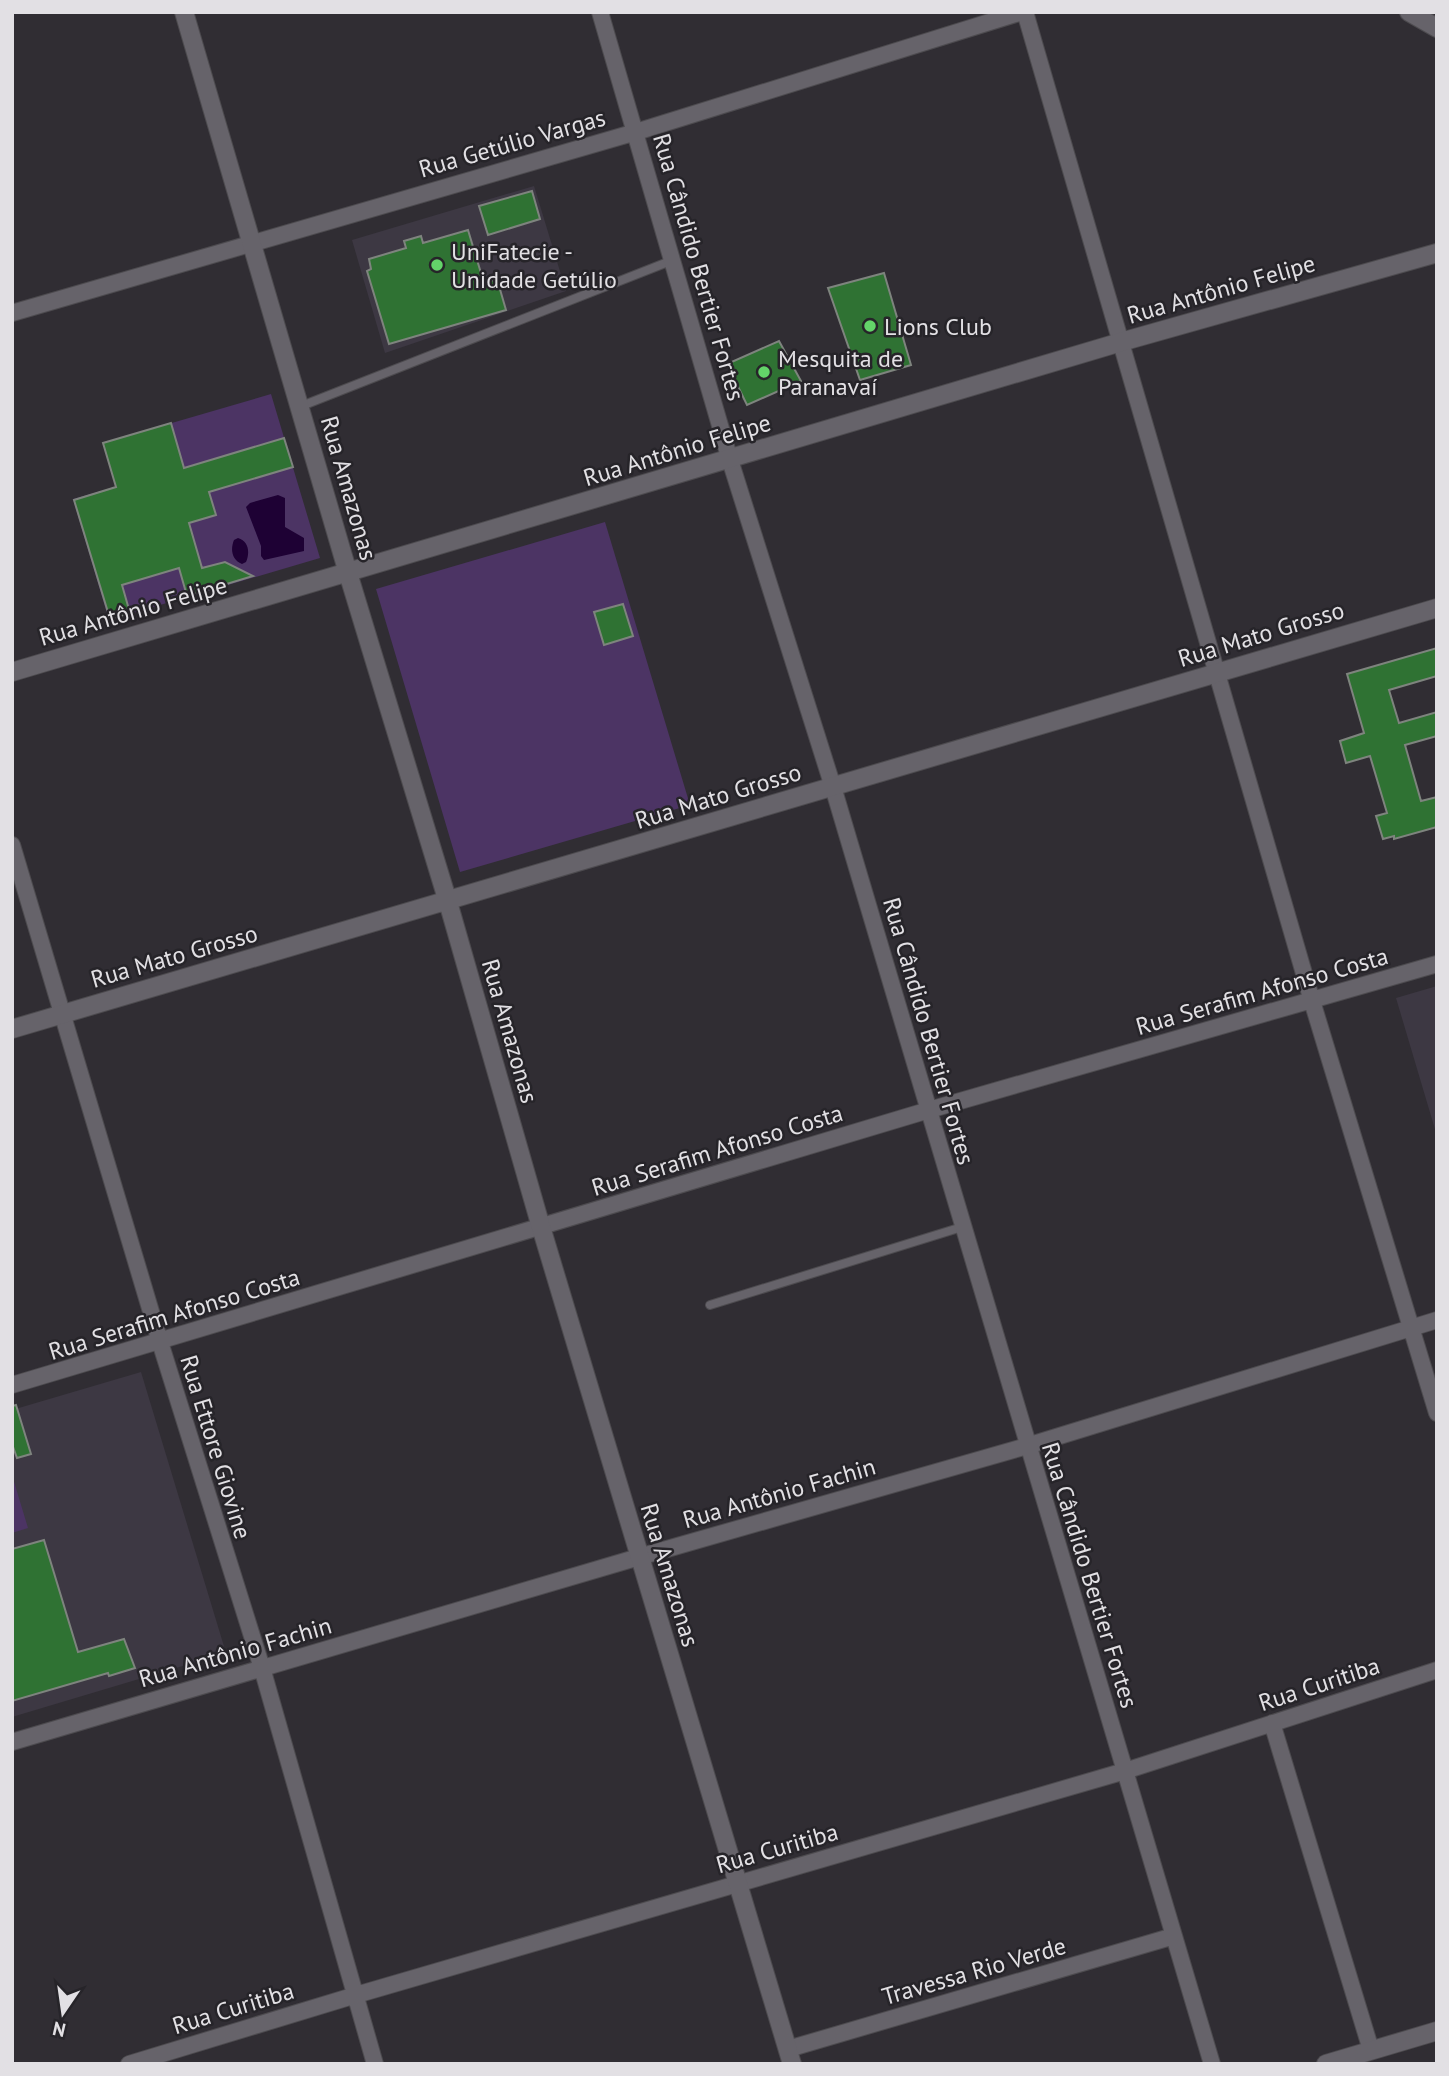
<svg xmlns="http://www.w3.org/2000/svg" width="1449" height="2076" font-family="'PT Sans',sans-serif">
  <rect width="100%" height="100%" fill="#302d33"/>
  <!-- built -->
  <path fill="#3d3843" d="M534,186l32,105 -181,62 -33,-113z
    M1437,986v150l-41,-138z
    M141,1372l85,281 -214,64v-307z"/>
  <!-- green -->
  <path fill="#4c3464" d="M271,394l49,164 -211,62 -36,-121 43,-12 -13,-44z
    M605,522l85,283 -230,67 -84,-283z
    M12,1475l16,53 -16,5z"/>
  <!-- water -->
  <path fill="#1e0134" d="M278,495l7,3v29l19,11v13l-40,9 -3,-4v-10l-15,-39 4,-4z
    M238,538c11,3 12,15 8,24l-4,2c-10,-4 -12,-14 -8,-24z"/>
  <!-- building -->
  <path fill="#2f7233" stroke="#7e847e" stroke-width="2" d="M532,191l8,28 -52,16 -9,-29z
    M468,230l16,53 13,-4 9,31 -117,34 -22,-73 4,-2 -2,-10 37,-11 -2,-7 17,-5 2,7z
    M884,273l27,92 -51,15 -32,-92z
    M779,341l22,40 -54,24 -20,-41z
    M171,423l13,45 100,-30 9,29 -84,25 7,23 -27,8 13,45 23,-6 28,14 -66,20 -8,-28 -57,17 8,28 -20,6 -36,-119 42,-13 -13,-44z
    M623,604l10,32 -29,9 -10,-33z
    M1437,648v28l-48,14 10,33 38,-11v24l-32,9 16,56 16,-4v30l-43,12v-3l-11,3 -7,-23 11,-3 -17,-57 -24,7 -6,-22 24,-8 -17,-59z
    M16,1405l15,49 -14,4 -5,-14v-38z
    M44,1540l34,112 46,-13 11,29 -26,8 -1,-3 -96,28v-152z"/>
  <g fill="none" stroke-linecap="round" stroke-linejoin="round">
    <defs>
      <path id="service" d="M299,407l374,-147
        M710,1305l252,-78"/>
      <path id="minor" d="M600,12l130,448 103,327 379,1277
        M1025,12l287,989 125,412
        M12,313l624,-181 386,-120
        M12,845l148,497 102,326 113,396
        M12,1385l917,-275 508,-146
        M1272,1723l99,327
        M12,1742l627,-185 388,-111 410,-126
        M788,2049l386,-113
        M129,2064l227,-69 769,-224 312,-101"/>
      <path id="tertiary" d="M184,12l164,561 100,329 93,325 251,837
        M1409,12l28,16
        M12,672l1109,-330 316,-89
        M12,1029l1425,-421
        M1326,2064l111,-33"/>
    </defs>
    <!-- service casing -->
    <use href="#service" stroke="#4d4b4f" stroke-width="10"/>
    <!-- minor casing -->
    <use href="#minor" stroke="#4d4b4f" stroke-width="18"/>
    <!-- tertiary casing -->
    <use href="#tertiary" stroke="#4d4b4f" stroke-width="20"/>
    <!-- service -->
    <use href="#service" stroke="#66636a" stroke-width="8"/>
    <!-- minor -->
    <use href="#minor" stroke="#66636a" stroke-width="16"/>
    <!-- tertiary -->
    <use href="#tertiary" stroke="#66636a" stroke-width="18"/>
  </g>
  <!-- markers -->
  <g fill="#63d469" stroke="#262429" stroke-width="2.5">
    <circle cx="437" cy="265" r="7"/>
    <circle cx="870" cy="326" r="7"/>
    <circle cx="764" cy="372" r="7"/>
  </g>
  <g text-anchor="middle" dominant-baseline="central" stroke-width="5" stroke-linejoin="round" paint-order="stroke">
    <!-- street labels -->
    <g font-size="24" fill="#e2e0e4" stroke="#262429">
      <text transform="translate(512 143) rotate(-16)">Rua Getúlio Vargas</text>
      <text transform="translate(699 267) rotate(74)">Rua Cândido Bertier Fortes</text>
      <text transform="translate(1221 289) rotate(-16)">Rua Antônio Felipe</text>
      <text transform="translate(677 450) rotate(-17)">Rua Antônio Felipe</text>
      <text transform="translate(349 488) rotate(74)">Rua Amazonas</text>
      <text transform="translate(133 611) rotate(-16)">Rua Antônio Felipe</text>
      <text transform="translate(1261 634) rotate(-17)">Rua Mato Grosso</text>
      <text transform="translate(718 796) rotate(-17)">Rua Mato Grosso</text>
      <text transform="translate(174 956) rotate(-16)">Rua Mato Grosso</text>
      <text transform="translate(1262 991) rotate(-16)">Rua Serafim Afonso Costa</text>
      <text transform="translate(510 1031) rotate(74)">Rua Amazonas</text>
      <text transform="translate(929 1031) rotate(74)">Rua Cândido Bertier Fortes</text>
      <text transform="translate(717 1150) rotate(-17)">Rua Serafim Afonso Costa</text>
      <text transform="translate(174 1314) rotate(-17)">Rua Serafim Afonso Costa</text>
      <text transform="translate(216 1447) rotate(73)">Rua Ettore Giovine</text>
      <text transform="translate(779 1493) rotate(-16)">Rua Antônio Fachin</text>
      <text transform="translate(670 1575) rotate(73)">Rua Amazonas</text>
      <text transform="translate(1090 1575) rotate(73)">Rua Cândido Bertier Fortes</text>
      <text transform="translate(235 1652) rotate(-16)">Rua Antônio Fachin</text>
      <text transform="translate(1319 1684) rotate(-18)">Rua Curitiba</text>
      <text transform="translate(777 1848) rotate(-16)">Rua Curitiba</text>
      <text transform="translate(974 1971) rotate(-16)">Travessa Rio Verde</text>
      <text transform="translate(233 2008) rotate(-17)">Rua Curitiba</text>
    </g>
    <!-- poi labels -->
    <g font-size="24" fill="#e2e0e4" stroke="#262429" text-anchor="start">
      <text x="451" y="251">UniFatecie -<tspan x="451" dy="28">Unidade Getúlio</tspan></text>
      <text x="884" y="326">Lions Club</text>
      <text x="778" y="358">Mesquita de<tspan x="778" dy="28">Paranavaí</tspan></text>
    </g>
  </g>
  <!-- border -->
  <rect width="1449" height="2076" fill="none" stroke="#e2e0e4" stroke-width="28"/>
  <!-- north arrow -->
  <g transform="translate(63 2013) rotate(193)" stroke="#262429" stroke-width="5" paint-order="stroke">
  <path d="M0-5L12 26L0 18L-12 26Z" fill="#e2e0e4"/>
  <text y="-10" font-size="19" font-weight="bold" text-anchor="middle" fill="#e2e0e4">N</text>
  </g>
</svg>
